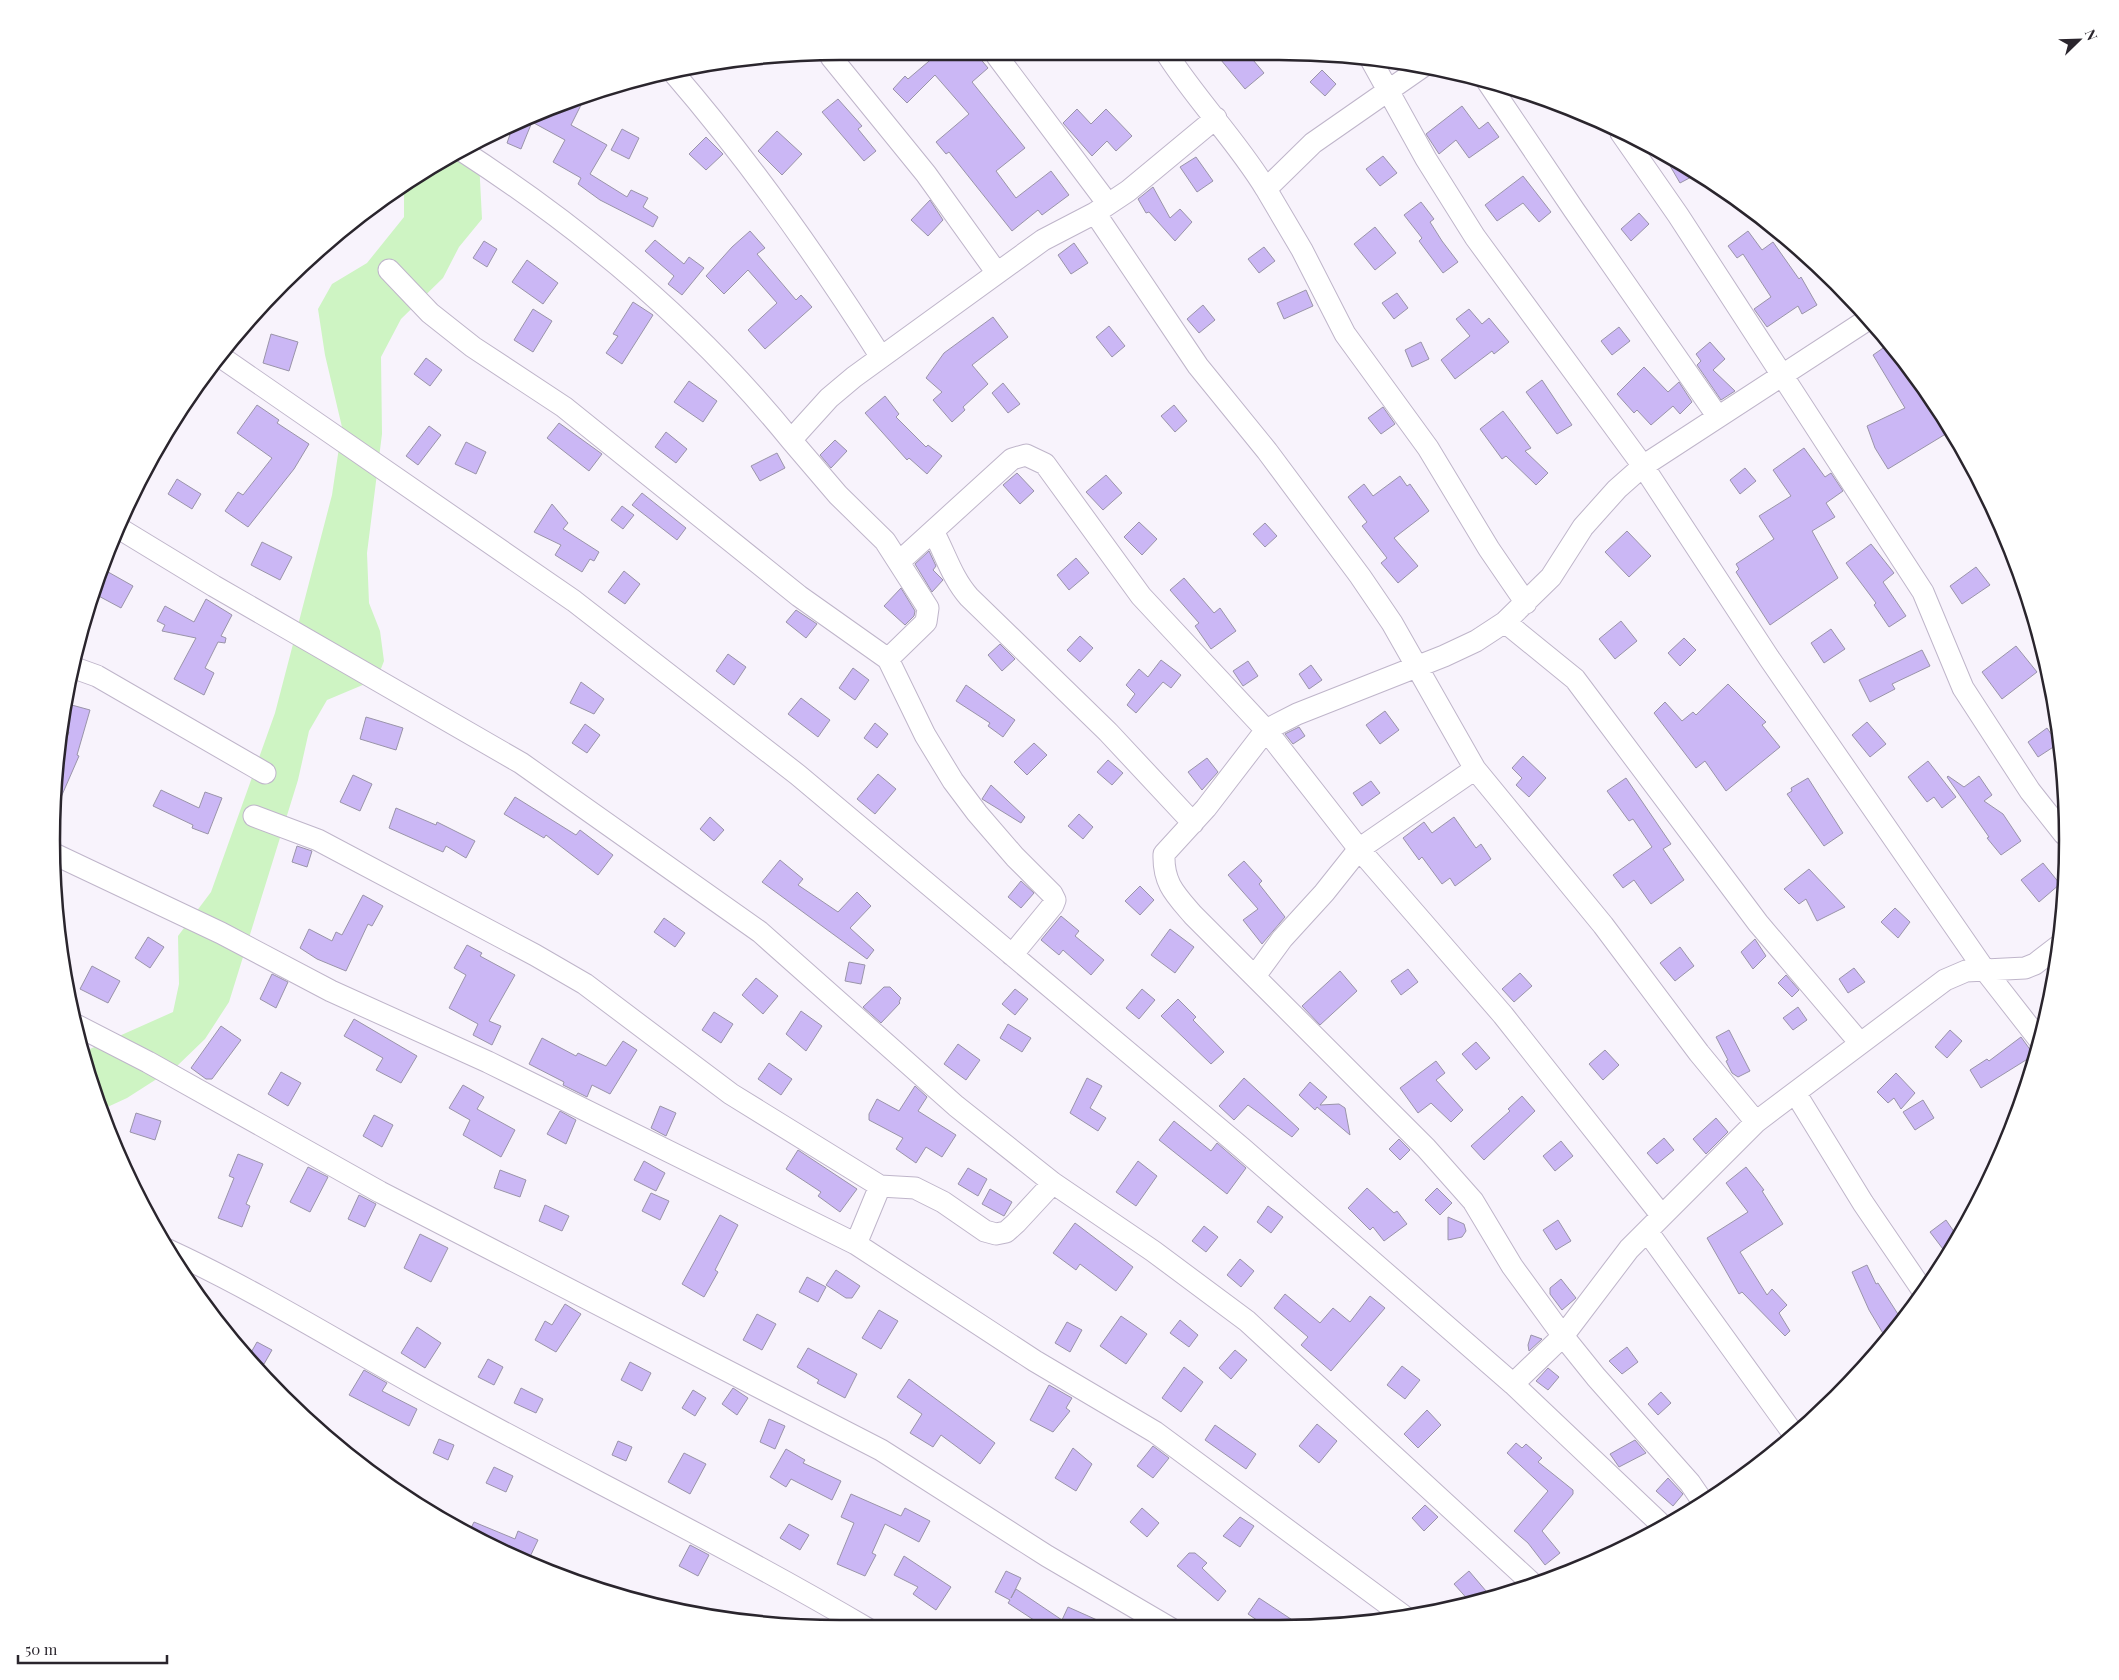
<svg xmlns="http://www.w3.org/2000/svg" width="2119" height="1680" font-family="'Playfair Display',serif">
  <rect width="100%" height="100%" fill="#f8f3fc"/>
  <!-- green -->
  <path fill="#cef4c3" d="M478,141l4,78 -23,28 -16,31 -42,41 -20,38 1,77 -15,119 2,50 11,28 4,30 -7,18 -50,21 -18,31 -11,49 -69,222 -24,37 -28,27 -50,32 -26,12 -20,-57 92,-41 6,-28 -1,-48 33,-44 64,-179 57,-218 10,-68 -17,-72 -7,-46 14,-25 35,-21 37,-46v-32l42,-28z"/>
  <!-- building -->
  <path fill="#cbb7f5" stroke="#9a94a9" d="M1216,54h32l16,19 -19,16z
    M935,56h43l10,12 -16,14 53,66 -29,23 20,27 35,-27 18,24 -27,20 -4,-5 -26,21 -63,-79 -3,2 -10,-12 33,-28 -34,-39 -28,28 -14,-14 12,-13 3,3z
    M1322,70l14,14 -11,12 -15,-14z
    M586,95l-15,30 36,20 -17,29 37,23 4,-7 17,8 -5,9 15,10 -5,10 -53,-27 -22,-16 3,-6 -28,-16 12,-22 -33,-18 -11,27 -14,-6 7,-20 24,-12z
    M838,99l24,27 -4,3 18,22 -12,10 -42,-49z
    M1462,106l17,23 9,-7 11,15 -30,21 -13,-18 -17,14 -13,-20z
    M1077,109l14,15 15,-15 26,27 -16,15 -9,-10 -15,15 -29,-33z
    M622,129l17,9 -10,21 -18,-9z
    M777,131l25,23 -20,21 -24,-24z
    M706,137l17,17 -17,16 -17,-16z
    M1662,152l11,5 24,17 -17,9z
    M1383,156l14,17 -17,13 -14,-17z
    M1196,157l17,24 -16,11 -17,-25z
    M1523,176l28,36 -12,10 -16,-19 -26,18 -12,-16z
    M1153,187l17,31 10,-9 12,13 -17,19 -26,-29 -3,1 -8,-14z
    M930,200l13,20 -15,16 -17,-16z
    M1421,202l13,17 -4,3 12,19 16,21 -15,11 -24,-32 3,-3 -18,-23z
    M1639,213l10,11 -18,17 -10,-12z
    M1375,227l21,26 -21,17 -21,-26z
    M750,231l15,17 -8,6 39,46 5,-5 11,12 -47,42 -17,-19 29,-27 -29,-33 -24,24 -18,-18 26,-29z
    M1748,231l14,19 11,-8 26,37 2,-2 16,28 -15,9 -4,-8 -31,21 -13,-18 17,-12 -28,-43 -6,4 -9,-12z
    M655,240l29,24 5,-7 15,11 -22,27 -14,-11 6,-8 -29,-25z
    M484,241l13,8 -10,18 -14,-9z
    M1074,243l14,20 -17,11 -13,-19z
    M1264,247l11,14 -16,12 -11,-14z
    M527,260l31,23 -15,21 -31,-22z
    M1306,290l7,16 -29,13 -7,-16z
    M1397,293l11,15 -14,11 -12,-16z
    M633,302l20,13 -31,49 -16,-11 12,-17 -5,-2z
    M1203,305l12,15 -16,13 -12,-14z
    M533,309l19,12 -19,31 -19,-12z
    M1469,309l13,15 7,-6 20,24 -15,12 -2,-3 -37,28 -14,-19 29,-24 -14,-17z
    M993,317l15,20 -36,28 16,19 -25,23 2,3 -13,12 -19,-22 9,-8 -16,-14 18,-25z
    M1109,326l16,20 -13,11 -16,-20z
    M1619,327l11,14 -18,14 -11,-14z
    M271,334l27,8 -9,29 -26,-8z
    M1421,342l8,17 -17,8 -7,-17z
    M1710,342l15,17 -12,11 22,21 -14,9 -24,-35 4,-4 -5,-7z
    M1889,344l60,88 -61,37 -13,-21 -8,-22 38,-18 -32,-53z
    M426,358l16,12 -12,16 -16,-12z
    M1644,367l24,25 11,-10 13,20 -12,12 -7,-8 -22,19 -14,-15 -3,3 -17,-19z
    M1542,380l30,45 -15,9 -31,-42z
    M689,381l28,20 -14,21 -29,-20z
    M1003,383l17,21 -12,9 -16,-20z
    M885,396l14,18 -3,3 30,30 2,-2 14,11 -15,18 -18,-16 -2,2 -42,-47z
    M257,405l22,15 -2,3 32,21 -15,25 -46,58 -23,-16 13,-19 5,3 29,-37 -35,-25z
    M1174,405l13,16 -12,11 -14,-16z
    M1383,407l12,17 -14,10 -13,-16z
    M1503,411l28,37 -6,3 23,22 -12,12 -30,-29 -4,3 -22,-30z
    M559,423l43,31 -13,17 -42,-33z
    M429,426l12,9 -23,30 -12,-9z
    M666,432l21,17 -11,14 -21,-16z
    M835,440l12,11 -16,17 -11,-13z
    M466,442l20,10 -10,22 -21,-10z
    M1804,448l21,29 6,-4 12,18 -17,12 9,14 -23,14 26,47 -68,47 -34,-53 3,-3 -3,-5 38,-25 -15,-23 32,-20 -18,-26z
    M777,453l8,15 -25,13 -9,-15z
    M1745,468l11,13 -16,13 -10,-14z
    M1017,473l17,18 -14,13 -17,-19z
    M1106,475l16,18 -19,17 -17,-18z
    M1400,476l7,10 3,-2 19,27 -35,27 24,28 -20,17 -17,-20 6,-5 -25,-32 5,-4 -19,-25 16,-13 9,12z
    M177,479l24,15 -9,15 -24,-15z
    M642,493l44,35 -9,12 -45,-35z
    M552,504l16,19 -5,6 36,23 -5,9 -4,-2 -8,13 -27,-17 6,-10 -27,-13z
    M622,506l12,9 -11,14 -12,-9z
    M1139,522l18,17 -15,16 -18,-18z
    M1265,523l12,13 -12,11 -12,-13z
    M1627,531l24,25 -22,21 -24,-25z
    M262,542l30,15 -12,23 -29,-15z
    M1871,544l23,29 -11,9 23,34 -17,11 -15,-22 2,-2 -30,-40z
    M929,551l7,15 -3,4 10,10 -11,12 -17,-28z
    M1076,558l13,15 -20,17 -12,-15z
    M1976,567l14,18 -28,19 -12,-18z
    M101,568l32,18 -12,22 -28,-15z
    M624,571l16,13 -15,20 -17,-12z
    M1184,578l30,35 6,-5 16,23 -25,18 -16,-23 4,-3 -29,-33z
    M901,588l14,23 -1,5 -9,9 -21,-19z
    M206,599l26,16 -11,21 5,2 -1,5 -7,-1 -13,26 9,5 -10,22 -30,-16 22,-41 -34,-7 3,-6 -8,-4 8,-15 29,16z
    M796,610l21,14 -11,14 -20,-16z
    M1621,621l16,20 -22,18 -16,-20z
    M1831,629l14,20 -21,14 -13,-20z
    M1080,636l13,12 -13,14 -13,-12z
    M1684,638l12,12 -16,16 -12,-13z
    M1000,644l15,15 -13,12 -14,-16z
    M2016,646l21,26 -35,27 -20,-27z
    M1922,650l8,16 -38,18 3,5 -25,13 -11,-22z
    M728,654l18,13 -12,18 -18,-14z
    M1161,660l20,15 -10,13 -8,-6 -27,31 -9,-8 8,-11 -9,-9 13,-16 9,8z
    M1248,661l10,15 -15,10 -10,-15z
    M1311,665l11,15 -13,9 -10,-15z
    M853,668l16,12 -14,20 -16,-12z
    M581,682l23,17 -10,15 -24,-11z
    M1728,684l38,38 -4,3 18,22 -54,44 -21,-30 -9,7 -42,-55 11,-11 17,19 11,-9 3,3z
    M966,685l49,35 -12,17 -15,-11 2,-3 -34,-22z
    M801,698l29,22 -12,17 -30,-23z
    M68,704l22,6 -13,45 2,1 -24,55 -2,-1 3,-47 13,-31 -9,-3z
    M1385,711l14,19 -19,14 -14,-19z
    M366,717l37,11 -7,22 -36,-11z
    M1867,722l19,22 -16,13 -18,-22z
    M875,723l13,11 -11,14 -13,-10z
    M585,724l15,11 -13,18 -15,-10z
    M1299,727l6,9 -12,8 -8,-10z
    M2047,728l11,16 -20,13 -10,-15z
    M1034,743l13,12 -20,20 -13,-13z
    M1523,756l23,22 -17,19 -13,-12 6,-7 -10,-10z
    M1207,758l11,14 -16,18 -14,-18z
    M1108,760l15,13 -11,12 -15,-13z
    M1928,761l28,36 -14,11 -8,-11 -7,5 -19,-25z
    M878,774l18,15 -21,25 -18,-15z
    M353,775l19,9 -12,27 -20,-9z
    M1948,776l16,11 15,-11 13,19 -8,6 19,13 18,27 -20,14 -14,-17 2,-1 -42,-60z
    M1626,778l45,66 -8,5 21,31 -33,24 -17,-24 -11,8 -10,-13 39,-28 -19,-28 -4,2 -22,-30z
    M1808,778l35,55 -19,13 -37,-52 5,-3 -1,-3z
    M1371,781l9,12 -18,13 -9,-13z
    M991,785l34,32 -4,6 -39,-24z
    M161,790l38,18 6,-16 17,6 -14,36 -16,-6 1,-3 -40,-19z
    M515,797l61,38 4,-5 33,25 -15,20 -52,-40 -2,3 -40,-24z
    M396,808l40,17 1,-3 38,19 -9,17 -20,-12 -3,6 -54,-24z
    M1079,814l14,13 -10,12 -15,-13z
    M710,817l14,13 -10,11 -14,-12z
    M1454,817l22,31 5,-4 10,15 -36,27 -5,-8 -8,6 -20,-27 -3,3 -16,-22 21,-16 8,11z
    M297,846l15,5 -5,16 -15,-5z
    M780,860l23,19 -5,6 40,27 19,-20 14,14 -21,22 24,22 -7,9 -105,-77z
    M1244,861l18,20 -3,3 26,33 -23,27 -19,-24 15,-11 -30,-34z
    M2043,863l17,21 -21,18 -18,-22z
    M1809,869l36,38 -28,14 -11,-22 -7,5 -15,-15z
    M1021,881l13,12 -13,15 -13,-11z
    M1140,886l14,14 -14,15 -15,-14z
    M363,895l20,11 -11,20 -4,-2 -22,47 -29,-12 -17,-11 9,-19 23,12 4,-9 6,3z
    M1895,908l15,14 -12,16 -17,-16z
    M1061,916l18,15 -4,5 29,24 -13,15 -28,-25 -4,5 -18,-15z
    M664,918l21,15 -10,14 -21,-15z
    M1170,929l24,18 -19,26 -24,-18z
    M148,937l16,10 -14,21 -15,-10z
    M1755,939l11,17 -13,13 -12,-17z
    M467,945l15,8 -2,3 35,19 -26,46 12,5 -9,19 -19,-10 5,-11 -29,-16 17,-33 -12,-7z
    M1680,947l14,19 -19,15 -15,-18z
    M849,962l16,3 -4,19 -16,-3z
    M92,966l28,15 -12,22 -28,-14z
    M1854,968l11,14 -17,11 -9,-14z
    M1408,969l10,13 -17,13 -10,-14z
    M1340,971l17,20 -37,34 -18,-19z
    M1520,973l12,13 -18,16 -12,-13z
    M272,974l16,8 -12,26 -16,-9z
    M1786,975l13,15 -7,7 -14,-14z
    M756,978l22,18 -15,18 -21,-19z
    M884,987h6l11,11 -2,4 1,1 -19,20 -18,-16z
    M1015,989l13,10 -13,16 -13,-11z
    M1142,989l13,11 -16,19 -13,-11z
    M1178,999l18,18 -3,3 31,32 -13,12 -50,-48z
    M1798,1007l9,13 -14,10 -10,-12z
    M801,1011l21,15 -16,25 -20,-17z
    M714,1012l19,12 -12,19 -19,-13z
    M354,1019l63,37 -16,27 -25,-13 7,-12 -39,-22z
    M1008,1024l23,14 -9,14 -22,-14z
    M221,1026l20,14 -29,39h-6l-15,-11z
    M1729,1030l21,41 -12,6 -6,-4 -6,-12 2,-1 -12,-23z
    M1950,1030l12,11 -15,17 -12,-11z
    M2021,1037l13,18 -53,33 -11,-18 17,-11 2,2z
    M542,1038l34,18 2,-3 28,13 17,-25 14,9 -27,44 -18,-9 -5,12 -24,-12 1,-3 -35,-18z
    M1476,1042l14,16 -14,12 -14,-16z
    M958,1044l22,16 -14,20 -22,-16z
    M1605,1050l14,15 -16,15 -14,-16z
    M1436,1061l9,12 -9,7 27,30 -12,12 -20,-19 -13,10 -18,-25z
    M769,1063l23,16 -11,16 -23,-16z
    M281,1072l20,11 -13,23 -20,-12z
    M1896,1073l19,20 -14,16 -7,-11 -6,5 -11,-11z
    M1087,1078l15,8 -12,22 16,10 -8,13 -28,-18z
    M1244,1078l55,51 -7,8 -44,-32 -14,15 -15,-14z
    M1310,1082l17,15 -7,8 19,-1 6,4 5,27 -33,-28 -2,3 -16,-15z
    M463,1085l21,12 -7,12 38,21 -14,27 -38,-22 7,-15 -21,-12z
    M915,1086l12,11 -9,14 38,24 -14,22 -16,-10 -10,16 -20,-14 7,-11 -34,-18v-6l8,-15 22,12z
    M1522,1096l13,15 -51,49 -13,-14 39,-35 -2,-2z
    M1923,1100l11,18 -19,12 -12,-18z
    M660,1106l16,7 -10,23 -15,-8z
    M560,1111l16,9 -10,24 -19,-10z
    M136,1113l25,8 -6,19 -25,-8z
    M374,1115l19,10 -11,22 -19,-11z
    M1716,1118l12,14 -22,22 -13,-15z
    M1174,1121l37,30 6,-8 29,25 -19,26 -68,-54z
    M1664,1138l10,12 -17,14 -10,-11z
    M1399,1139l11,11 -10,10 -11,-11z
    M1561,1141l12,15 -18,15 -12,-15z
    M798,1150l59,39 -17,23 -22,-16 3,-4 -35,-23z
    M238,1154l25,10 -17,40 4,2 -8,21 -24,-9 16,-40 -5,-2z
    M644,1161l21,12 -9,18 -22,-11z
    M1138,1161l19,15 -21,30 -20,-14z
    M308,1167l20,10 -18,35 -20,-10z
    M1746,1167l18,23 -2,1 21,33 -43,28 27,43 5,-6 15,16 -8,8 11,18 -5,5 -43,-44 -3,2 -32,-56 41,-26 -22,-29z
    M968,1168l19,11 -9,17 -20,-12z
    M500,1170l26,10 -6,17 -26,-9z
    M1367,1188l27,25 3,-2 10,13 -23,17 -11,-14 -3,3 -22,-22z
    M1437,1188l15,15 -12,12 -15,-15z
    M990,1189l22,13 -8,14 -22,-12z
    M651,1193l18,8 -9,19 -18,-9z
    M359,1195l17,9 -11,23 -17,-8z
    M545,1205l24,11 -7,15 -23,-10z
    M1268,1206l15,11 -12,16 -14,-11z
    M720,1215l18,10 -23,45 3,2 -14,25 -22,-13z
    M1448,1217l16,7 2,7 -4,6 -14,3z
    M1558,1220l13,21 -15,9 -13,-20z
    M1946,1220l11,16 -11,17 -16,-21z
    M1075,1223l58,44 -17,24 -36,-27 -4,6 -23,-17z
    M1204,1226l14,11 -12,15 -14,-11z
    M420,1234l28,14 -17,34 -27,-14z
    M1240,1259l14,12 -13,16 -14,-12z
    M1867,1265l9,19 2,-1 25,39 -19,13 -15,-25 -17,-38z
    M836,1270l24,16 -8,12h-6l-20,-13z
    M807,1277l19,10 -8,15 -19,-10z
    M1561,1279l15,19 -14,12 -12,-16v-6z
    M1285,1294l35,29 13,-15 17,14 20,-26 15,12 -54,63 -30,-26 7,-8 -34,-29z
    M565,1304l16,10 -25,38 -21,-12 10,-19 7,4z
    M879,1310l19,11 -17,28 -19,-11z
    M757,1314l19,10 -14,26 -19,-10z
    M1121,1316l26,18 -21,30 -26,-18z
    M1180,1320l18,15 -9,12 -19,-14z
    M1067,1322l15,8 -12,22 -15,-9z
    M417,1327l24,16 -16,25 -24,-15z
    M1531,1335l11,4 -13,12 -1,-6z
    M257,1342l15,8 -8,14 -15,-8z
    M1627,1347l11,15 -16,12 -13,-13z
    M808,1348l49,26 -12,24 -28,-15 2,-3 -22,-13z
    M1235,1350l12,10 -16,19 -12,-11z
    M488,1359l15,8 -9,18 -16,-8z
    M630,1362l21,11 -9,18 -21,-11z
    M1402,1366l18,14 -15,19 -18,-14z
    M1184,1367l19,15 -22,30 -19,-14z
    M1548,1368l11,9 -11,13 -12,-9z
    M364,1370l23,13 -5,8 35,18 -8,17 -60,-31z
    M909,1379l86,64 -15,21 -39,-29 -8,12 -23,-14 12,-19 -25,-17z
    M1049,1385l23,13 -6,10 4,3 -17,21 -23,-12z
    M521,1388l22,11 -7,14 -22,-10z
    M733,1388l15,10 -11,17 -15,-11z
    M693,1390l13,8 -11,18 -13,-8z
    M1661,1392l10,11 -13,12 -10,-11z
    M1427,1410l14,15 -23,23 -14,-14z
    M769,1419l16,7 -10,23 -15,-7z
    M1317,1424l20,17 -18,22 -20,-17z
    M1215,1425l41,29 -10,15 -41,-29z
    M439,1439l15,6 -6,15 -15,-7z
    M1635,1440l11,13 -27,14 -9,-13z
    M618,1441l14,6 -6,14 -14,-6z
    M1516,1443l6,5 4,-4 16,14 -4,4 35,28v4l-31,37 18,22 -15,12 -17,-22 -14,-12 34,-40 -41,-38z
    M1153,1446l16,12 -16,20 -16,-12z
    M1073,1448l19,16 -16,27 -21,-13z
    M786,1449l19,11 -2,3 38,18 -9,19 -41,-21 -5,8 -16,-10z
    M684,1453l22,11 -16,30 -22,-12z
    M494,1467l19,9 -7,16 -20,-9z
    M1668,1478l15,16 -10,12 -17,-15z
    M851,1494l50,22 4,-8 25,13 -11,21 -34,-18 -13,29 4,2 -11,21 -28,-12 17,-41 -13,-6z
    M1425,1505l13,12 -14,14 -12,-13z
    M1142,1508l17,15 -12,14 -17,-15z
    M1240,1517l14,9 -14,21 -17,-11z
    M474,1522l41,17 3,-8 20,9 -11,23 -58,-31z
    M789,1524l20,11 -9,15 -20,-12z
    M690,1545l19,10 -11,21 -19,-10z
    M1189,1553h6l12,10 -5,5 24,23 -8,10 -41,-35z
    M904,1556l47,31 -15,23 -23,-16 5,-7 -24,-12z
    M1006,1571l15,7 -10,20 5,-9 46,31 6,-13 47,21h-69l-38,-25 2,-3 -15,-8z
    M1469,1571l23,27 -21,5 -17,-19z
    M1259,1598l44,29h-36l-19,-13z"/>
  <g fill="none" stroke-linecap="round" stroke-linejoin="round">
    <defs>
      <path id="street" d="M1167,54c30,47 70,87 99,135
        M997,56l111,148
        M831,57l95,117 71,99
        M1370,58l56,101 49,78 168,229 126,192 215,311 57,73
        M1425,65l-112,78 -47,46 36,61 43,84 83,114 61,101 37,54
        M672,71c77,89 146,187 209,286
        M1487,81l87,129 144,207
        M1621,133l57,82 245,377 40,96 67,103 34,43
        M461,150c125,81 236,174 330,290
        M1095,213l103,153 69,85 93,125 32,47 83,146 128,156 96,128 57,69
        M389,270l41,43 43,34 91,60 235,189 89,63 37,76 28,46 24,32 38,44 37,37 3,6 -2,5 -41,50
        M218,355l356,246 224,174 444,373 271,236 151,143
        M117,527l97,59 307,177 239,169 196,174 97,77 100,68 94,70 288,265
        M933,531c12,22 19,47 36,66l139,135 85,91
        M900,561l112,-102 14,-4 19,9 96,132 125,134 93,119 144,166 159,201
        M1505,622l70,57 183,244 102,120
        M888,659l38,-37 2,-14 -43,-67 -47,-46 -47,-55 38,-42 25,-21 189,-137 52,-27 33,-22 88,-73
        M72,667l25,9 168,97
        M254,816l64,24 217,115 50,29 146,110 149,92 35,2 28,14 42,29 11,3 10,-2 10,-9 37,-40
        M52,853l169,80 110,58 157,71 368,182 179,117 120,71 250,185
        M1255,976l27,-37 42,-46 35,-44 116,-80
        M74,1024l74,38 232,130 501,258 166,106 123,72
        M1796,1094l67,109 60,88
        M1647,1231l148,205
        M856,1244l24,-58
        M168,1250c100,46 192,106 288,157 137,74 278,143 412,222
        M1513,1384l50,-48 66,-87 127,-127 189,-142 21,-9 59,-3 10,-4 22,-17
        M1703,1502l-13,-19 -94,-106 -33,-41 -51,-70 -39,-65 -47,-53 -233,-233c-18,-21 -30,-32 -29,-61l42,-46 60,-78 31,-16 147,-58 32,-15 29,-19 46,-45 32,-50 34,-38 26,-23 227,-148"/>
    </defs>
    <!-- street casing -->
    <use href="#street" stroke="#bfb5ca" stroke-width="23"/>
    <!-- street -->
    <use href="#street" stroke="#fff" stroke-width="21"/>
  </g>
  <!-- crop -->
  <path d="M0 0H2119V1680H0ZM840 60H1279A780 780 0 0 1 2059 840V840A780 780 0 0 1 1279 1620H840A780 780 0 0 1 60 840V840A780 780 0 0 1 840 60Z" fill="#fff" fill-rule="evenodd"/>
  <path fill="none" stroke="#2a252d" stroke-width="2.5" d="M840 60H1279A780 780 0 0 1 2059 840V840A780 780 0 0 1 1279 1620H840A780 780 0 0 1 60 840V840A780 780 0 0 1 840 60Z"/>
  <!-- north arrow -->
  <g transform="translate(2079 40) rotate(67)" stroke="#ffffff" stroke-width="4" paint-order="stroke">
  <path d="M0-4L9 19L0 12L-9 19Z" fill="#2a252d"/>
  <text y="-8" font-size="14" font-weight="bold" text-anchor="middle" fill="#2a252d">N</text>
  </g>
  <!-- scale -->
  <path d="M18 1655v8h149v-8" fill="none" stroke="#2a252d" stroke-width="2.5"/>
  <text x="25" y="1655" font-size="15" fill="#2a252d" stroke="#ffffff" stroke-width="4" paint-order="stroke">50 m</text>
</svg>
